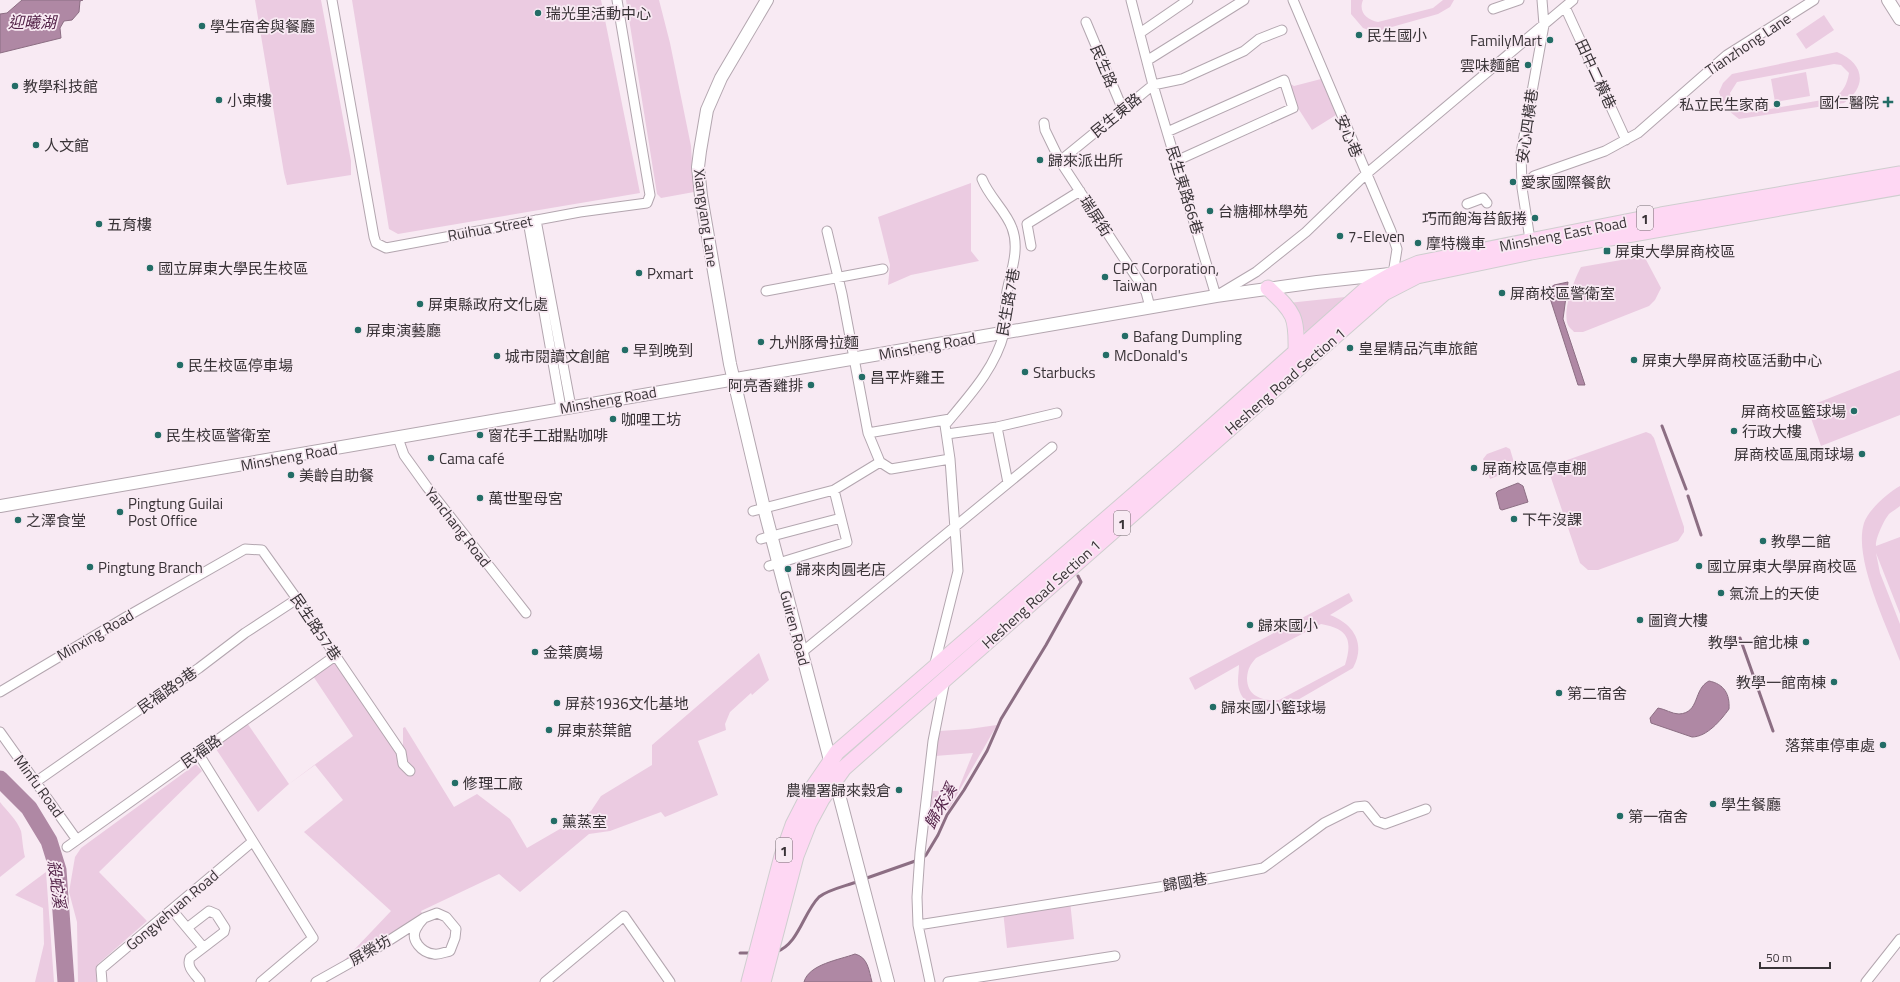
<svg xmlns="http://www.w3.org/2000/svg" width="1900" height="982" font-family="'Titillium Web','Noto Sans TC',sans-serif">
  <rect width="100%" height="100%" fill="#f8eaf3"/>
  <!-- green -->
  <path fill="#ebcbe1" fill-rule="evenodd" d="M255,0h66l30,161v14l-64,10 -3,-12z
    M352,0h249l39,193 -242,41 -9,-5z
    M626,0h33l11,43 21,103 3,46 -33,6 -4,-4z
    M1351,0h12c-5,12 4,20 15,22l55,-14 10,-8h11l-4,7 -12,7 -64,18 -11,-4 -12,-14z
    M1824,15l10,15 -28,19 -10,-15z
    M1837,52c27,11 31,34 7,51l-105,16c-11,-8 -16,-14 -20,-27l4,-9 9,-9zM1834,64l7,1 8,8c-2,11 -5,18 -15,25l-88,15c-9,-4 -14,-10 -16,-20l7,-11z
    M1806,72l4,24 -35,6 -4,-23z
    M1321,79l15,36 -24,15 -16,-25 -7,-22 5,3z
    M971,183v68l8,10 -68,14 -23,10 2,-20 -12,-48z
    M1644,256l17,32 -6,12 -6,6 -66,26h-9c-1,-2 -5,-4 -6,-7 -6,-14 6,-45 13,-58z
    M1345,297l-40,36 -5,-15 -12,-15z
    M1900,370v45l-79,31 -14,-39z
    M1646,432l5,2 3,4 30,89v5l-6,9 -80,29h-10l-8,-7 -31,-91 7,-8z
    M1506,447l4,2 6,20 -26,10 -7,-20 4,-5z
    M1900,486v20c-3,3 -8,5 -11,8 -5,6 -14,25 -13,32l24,-9v77l-24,-61 4,20 20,51v37c-13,-35 -47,-103 -36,-138 4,-13 25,-31 36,-37z
    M1349,593l4,8 -23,14c24,9 36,29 23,53l-71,41c-20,2 -44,-3 -44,-28 0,-5 1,-11 1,-16l-44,25 -6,-12zM1321,624c27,5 32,15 24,41l-66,35c-16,1 -32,-3 -32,-22 1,-10 3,-13 9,-20z
    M759,653l10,27 -17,15 -1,-2 -21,19 -5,12 1,6 -28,11 20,54 -53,22 -4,-5 -51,19 -21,3 -69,58 -21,-18 -78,37 3,7 -89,52 56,-59 -87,-79 39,-32 -28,-35 -26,19 -31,28 -46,-69 33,-23 44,64 64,-48 -42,-63 24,-17 68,101v-29l2,-1 49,80 23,-13 33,25 17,29 64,-37 10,-15 51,-31v-20z
    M997,725l-50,87 -19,2 4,-23 26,-1 15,-37 -38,3 5,-25 29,-2z
    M196,764l6,7 -103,101 48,49 -49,43 -2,8 1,10h-19l-1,-60 -8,-30 6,-35 6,-9z
    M0,802c7,9 17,18 21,29 1,4 2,19 4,26l-25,20z
    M46,872l8,110h-19l9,-38 -1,-36 -28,-13z
    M1070,901l4,38 -67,9 -4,-37z"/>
  <!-- water -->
  <path fill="#af88a4" stroke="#8c6e83" d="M22,0h61l-3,1 -1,11 -7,8 -8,1 -4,7 1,10 -61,15v-39l7,-1z
    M1568,282l-5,37 22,66h-7l-29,-90v-6l5,-4z
    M1518,483l5,3 5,16 -26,8 -2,-1 -4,-16 2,-2z
    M1709,681c15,3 21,13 20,28 -8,11 -22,28 -37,28l-41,-14 -1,-5 8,-10c7,1 14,6 21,6 21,-1 14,-25 30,-33z
    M855,954c13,3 14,17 17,28h-68c5,-18 35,-22 51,-28z"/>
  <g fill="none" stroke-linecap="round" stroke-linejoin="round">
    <!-- stream -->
    <path stroke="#8c6e83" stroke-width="3" d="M1662,426l24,63
      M1688,496l13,39
      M1740,638l33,93
      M864,879l57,-20 5,-4 12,-20 9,-20 17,-25 23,-39 14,-32 45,-74 35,-63 -3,-6
      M776,952c23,-8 27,-39 43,-55 10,-8 28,-11 40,-16
      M740,953h13"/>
    <!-- river -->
    <path stroke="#af88a4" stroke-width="17" d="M0,779l29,29 20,33 9,29 8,112"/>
    <defs>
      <path id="minor" d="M332,0l42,237 2,6 10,5 194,-36 67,-9 3,-8 -33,-195
        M1131,0l22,85 63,211 40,-24 50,-40 59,-57 208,-175
        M1293,0l98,231 6,18 -4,25
        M1565,7l61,133
        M1493,9l26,-9
        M1086,22l37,88
        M1140,33l48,-33
        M1148,60l96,-60
        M1044,123l1,7 15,31 86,131 4,15
        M1167,132l117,-52 9,28 -117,53
        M1060,161l93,-76 29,-6 62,-28 15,-12 23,-9
        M1522,188l12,-12 71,-25 33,-18 89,-78 87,-55
        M1467,204l16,-6 4,5
        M536,220l35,187
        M528,221l33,187
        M827,231l15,63 26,139 12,29 11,7 59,-10
        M1031,246l-4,-22 53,-33
        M1531,246l-9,-58 -1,-35 23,-128 -2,-25
        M766,291l117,-22
        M997,427l11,56
        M868,433l82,-14
        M947,434l50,-7 60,-14
        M398,438l6,17 23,32 99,126
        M753,511l81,-21 46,-28
        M761,539l80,-21
        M769,566l78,-24 -13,-52
        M801,653l251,-206
        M934,667l24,-96 -8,-112 -5,-34c23,-28 50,-56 59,-92 3,-13 0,-28 3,-42 4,-20 13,-42 5,-63 -6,-17 -23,-31 -30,-49
        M0,692l126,-75 119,-68 17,1 35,49 104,153 2,12 7,7
        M0,732l77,108
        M198,753l115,185 -52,44
        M37,781l162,-113 46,-35 52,-34
        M67,847l268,-191
        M172,910l31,37
        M918,925l279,-44 66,-13 61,-45 32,-16 9,-1 12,15 8,3 41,-15
        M187,928l22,-17 7,3 9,14 -1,4 -34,26c-4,9 5,16 10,23
        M102,982l-1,-13 151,-127
        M316,982l66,-37 42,-27 13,-5 9,4 10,12 -1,9 -5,13c-5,1 -11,4 -16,3 -12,-1 -24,-14 -18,-25 2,-4 5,-8 8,-11
        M545,982l79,-66 46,66
        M930,982l-12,-57 -1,-28 3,-44 13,-112 12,-61
        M948,982l167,-26
        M1866,982l34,-43"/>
      <path id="tertiary" d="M767,0l-46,78 -14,32 -7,41 -2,16 3,29 29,168 34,144 124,474
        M1888,0l12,19
        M0,506l1216,-210 101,-14 73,-8"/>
      <path id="primary" d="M1268,288c26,25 29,27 28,64
        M749,982l33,-126 11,-31 18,-35 26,-38 343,-297 185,-165 28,-16 26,-11 242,-48 239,-41
        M763,982l33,-126 13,-33 13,-24 22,-31 540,-475 33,-17 114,-24 369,-65"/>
    </defs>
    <!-- minor casing -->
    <use href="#minor" stroke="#b3a6af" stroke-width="11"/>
    <!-- tertiary casing -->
    <use href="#tertiary" stroke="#b3a6af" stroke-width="14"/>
    <!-- primary casing -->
    <use href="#primary" stroke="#cfcecf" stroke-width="17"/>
    <!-- minor -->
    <use href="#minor" stroke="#fff" stroke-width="9"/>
    <!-- tertiary -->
    <use href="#tertiary" stroke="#fff" stroke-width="12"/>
    <!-- primary -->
    <use href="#primary" stroke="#fed7f3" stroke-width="15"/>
  </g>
  <!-- markers -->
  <g fill="#236d66" stroke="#f8eaf3" stroke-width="1.5">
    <circle cx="538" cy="13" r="4"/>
    <circle cx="202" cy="26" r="4"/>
    <circle cx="1359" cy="35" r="4"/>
    <circle cx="1550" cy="40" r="4"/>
    <circle cx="1528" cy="65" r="4"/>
    <circle cx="15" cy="86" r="4"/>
    <circle cx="219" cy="100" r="4"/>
    <path d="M1886 96h4v4h4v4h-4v4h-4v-4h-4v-4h4z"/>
    <circle cx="1777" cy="104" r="4"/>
    <circle cx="36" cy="145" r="4"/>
    <circle cx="1040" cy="160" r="4"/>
    <circle cx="1513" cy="182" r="4"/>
    <circle cx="1210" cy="211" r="4"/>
    <circle cx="1535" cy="218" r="4"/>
    <circle cx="99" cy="224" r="4"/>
    <circle cx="1340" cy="236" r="4"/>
    <circle cx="1418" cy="243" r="4"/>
    <rect x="1603" y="247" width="8" height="8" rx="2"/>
    <circle cx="150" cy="268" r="4"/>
    <circle cx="639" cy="273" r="4"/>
    <circle cx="1105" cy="277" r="4"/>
    <circle cx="1502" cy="293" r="4"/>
    <circle cx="420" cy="304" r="4"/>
    <circle cx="358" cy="330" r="4"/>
    <circle cx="1125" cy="336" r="4"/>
    <circle cx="761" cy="342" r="4"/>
    <circle cx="1350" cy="348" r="4"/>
    <circle cx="625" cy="350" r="4"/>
    <circle cx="1106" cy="355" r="4"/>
    <circle cx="497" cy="356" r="4"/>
    <circle cx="1634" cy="360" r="4"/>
    <circle cx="180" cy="365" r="4"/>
    <circle cx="1025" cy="372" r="4"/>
    <circle cx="862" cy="377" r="4"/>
    <circle cx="811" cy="385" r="4"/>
    <circle cx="1854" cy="411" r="4"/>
    <circle cx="613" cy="419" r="4"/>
    <circle cx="1734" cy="431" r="4"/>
    <circle cx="158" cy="435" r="4"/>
    <circle cx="480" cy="435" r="4"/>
    <circle cx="1862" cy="454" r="4"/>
    <circle cx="431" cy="458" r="4"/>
    <circle cx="1474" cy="468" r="4"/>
    <circle cx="291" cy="475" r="4"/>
    <circle cx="480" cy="498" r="4"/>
    <circle cx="120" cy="512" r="4"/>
    <circle cx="1514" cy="519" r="4"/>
    <circle cx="18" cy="520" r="4"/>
    <circle cx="1763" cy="541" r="4"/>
    <circle cx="1699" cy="566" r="4"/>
    <circle cx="90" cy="567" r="4"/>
    <circle cx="788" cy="569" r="4"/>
    <circle cx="1721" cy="593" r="4"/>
    <circle cx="1640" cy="620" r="4"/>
    <circle cx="1250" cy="625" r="4"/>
    <circle cx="1806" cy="642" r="4"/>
    <circle cx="535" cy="652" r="4"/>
    <circle cx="1834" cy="682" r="4"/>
    <circle cx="1559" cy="693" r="4"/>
    <circle cx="557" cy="703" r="4"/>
    <circle cx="1213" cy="707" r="4"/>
    <circle cx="549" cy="730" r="4"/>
    <circle cx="1883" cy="745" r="4"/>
    <circle cx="455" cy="783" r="4"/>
    <circle cx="899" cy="790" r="4"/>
    <circle cx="1713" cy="804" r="4"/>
    <circle cx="1620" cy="816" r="4"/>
    <circle cx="554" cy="821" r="4"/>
  </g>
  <g text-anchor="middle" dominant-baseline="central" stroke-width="3.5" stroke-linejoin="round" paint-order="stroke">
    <!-- shield labels -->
    <g fill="#f8eaf3" stroke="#726a6f" stroke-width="1">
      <rect x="1637" y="206" width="16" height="24" rx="3"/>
      <rect x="1114" y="511" width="16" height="24" rx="3"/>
      <rect x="776" y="838" width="16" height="24" rx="3"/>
    </g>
    <g font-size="14" font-weight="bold" fill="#393337">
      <text x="1645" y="218">1</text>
      <text x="1122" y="523">1</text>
      <text x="784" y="850">1</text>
    </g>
    <!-- poi labels -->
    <g font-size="15" fill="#393337" stroke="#f8eaf3" text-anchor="start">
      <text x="546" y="13">瑞光里活動中心</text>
      <text x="210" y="26">學生宿舍與餐廳</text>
      <text x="1367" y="35">民生國小</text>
      <text x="1542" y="40" text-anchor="end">FamilyMart</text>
      <text x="1520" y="65" text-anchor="end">雲味麵館</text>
      <text x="23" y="86">教學科技館</text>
      <text x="227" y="100">小東樓</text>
      <text x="1879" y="102" text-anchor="end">國仁醫院</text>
      <text x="1769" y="104" text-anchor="end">私立民生家商</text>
      <text x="44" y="145">人文館</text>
      <text x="1048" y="160">歸來派出所</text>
      <text x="1521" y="182">愛家國際餐飲</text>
      <text x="1218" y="211">台糖椰林學苑</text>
      <text x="1527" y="218" text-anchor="end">巧而飽海苔飯捲</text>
      <text x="107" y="224">五育樓</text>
      <text x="1348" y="236">7-Eleven</text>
      <text x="1426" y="243">摩特機車</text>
      <text x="1615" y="251">屏東大學屏商校區</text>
      <text x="158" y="268">國立屏東大學民生校區</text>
      <text x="1113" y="268">CPC Corporation,<tspan x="1113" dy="17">Taiwan</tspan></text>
      <text x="647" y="273">Pxmart</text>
      <text x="1510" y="293">屏商校區警衛室</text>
      <text x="428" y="304">屏東縣政府文化處</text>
      <text x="366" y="330">屏東演藝廳</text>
      <text x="1133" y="336">Bafang Dumpling</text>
      <text x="769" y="342">九州豚骨拉麵</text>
      <text x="1358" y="348">皇星精品汽車旅館</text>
      <text x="633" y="350">早到晚到</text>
      <text x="1114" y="355">McDonald's</text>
      <text x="505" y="356">城市閱讀文創館</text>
      <text x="1642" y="360">屏東大學屏商校區活動中心</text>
      <text x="188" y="365">民生校區停車場</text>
      <text x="1033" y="372">Starbucks</text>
      <text x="870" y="377">昌平炸雞王</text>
      <text x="803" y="385" text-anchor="end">阿亮香雞排</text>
      <text x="1846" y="411" text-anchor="end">屏商校區籃球場</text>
      <text x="621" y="419">咖哩工坊</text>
      <text x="1742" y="431">行政大樓</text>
      <text x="166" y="435">民生校區警衛室</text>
      <text x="488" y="435">窗花手工甜點咖啡</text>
      <text x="1854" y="454" text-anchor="end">屏商校區風雨球場</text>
      <text x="439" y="458">Cama café</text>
      <text x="1482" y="468">屏商校區停車棚</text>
      <text x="299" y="475">美齡自助餐</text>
      <text x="488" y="498">萬世聖母宮</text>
      <text x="128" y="503">Pingtung Guilai<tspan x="128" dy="17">Post Office</tspan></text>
      <text x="1522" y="519">下午沒課</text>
      <text x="26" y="520">之澤食堂</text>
      <text x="1771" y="541">教學二館</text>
      <text x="1707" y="566">國立屏東大學屏商校區</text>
      <text x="98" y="567">Pingtung Branch</text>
      <text x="796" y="569">歸來肉圓老店</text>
      <text x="1729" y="593">氣流上的天使</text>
      <text x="1648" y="620">圖資大樓</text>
      <text x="1258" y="625">歸來國小</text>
      <text x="1798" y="642" text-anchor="end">教學一館北棟</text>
      <text x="543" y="652">金葉廣場</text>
      <text x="1826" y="682" text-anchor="end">教學一館南棟</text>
      <text x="1567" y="693">第二宿舍</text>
      <text x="565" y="703">屏菸1936文化基地</text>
      <text x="1221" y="707">歸來國小籃球場</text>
      <text x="557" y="730">屏東菸葉館</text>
      <text x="1875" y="745" text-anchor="end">落葉車停車處</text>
      <text x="463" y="783">修理工廠</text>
      <text x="891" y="790" text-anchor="end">農糧署歸來穀倉</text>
      <text x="1721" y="804">學生餐廳</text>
      <text x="1628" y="816">第一宿舍</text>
      <text x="562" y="821">薰蒸室</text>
    </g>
    <!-- street labels -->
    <g font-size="15" fill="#393337" stroke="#f8eaf3">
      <text transform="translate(1748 44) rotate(-34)">Tianzhong Lane</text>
      <text transform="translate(1104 66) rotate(67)">民生路</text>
      <text transform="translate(1596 74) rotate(65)">田中二橫巷</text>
      <text transform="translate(1116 115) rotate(-39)">民生東路</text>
      <text transform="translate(1527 126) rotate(-82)">安心四橫巷</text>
      <text transform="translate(1349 136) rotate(67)">安心巷</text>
      <text transform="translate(1185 190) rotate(73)">民生東路66巷</text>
      <text transform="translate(1096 216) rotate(57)">瑞屏街</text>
      <text transform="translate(706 218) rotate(82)">Xiangyang Lane</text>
      <text transform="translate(490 228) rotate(-10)">Ruihua Street</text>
      <text transform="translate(1563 234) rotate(-11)">Minsheng East Road</text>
      <text transform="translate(1008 302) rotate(-80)">民生路7巷</text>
      <text transform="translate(927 346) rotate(-10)">Minsheng Road</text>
      <text transform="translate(1285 381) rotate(-41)">Hesheng Road Section 1</text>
      <text transform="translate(608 400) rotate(-10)">Minsheng Road</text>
      <text transform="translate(289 457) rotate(-10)">Minsheng Road</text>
      <text transform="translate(458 527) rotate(52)">Yanchang Road</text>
      <text transform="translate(1041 594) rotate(-42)">Hesheng Road Section 1</text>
      <text transform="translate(316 627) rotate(56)">民生路57巷</text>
      <text transform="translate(795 628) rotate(75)">Guiren Road</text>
      <text transform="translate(95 635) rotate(-30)">Minxing Road</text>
      <text transform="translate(167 690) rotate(-35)">民福路9巷</text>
      <text transform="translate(201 751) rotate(-35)">民福路</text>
      <text transform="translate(39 786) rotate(54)">Minfu Road</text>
      <text transform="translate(1185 882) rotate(-10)">歸國巷</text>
      <text transform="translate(172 910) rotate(-40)">Gongyehuan Road</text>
      <text transform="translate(370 950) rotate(-30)">屏榮坊</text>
    </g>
    <!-- water labels -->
    <g font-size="16" font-style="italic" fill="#532248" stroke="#f8eaf3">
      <text x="32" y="22">迎曦湖</text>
      <text transform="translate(940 806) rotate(-61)">歸來溪</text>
      <text transform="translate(57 884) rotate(82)">殺蛇溪</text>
    </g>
  </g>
  <!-- scale -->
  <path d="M1760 962v6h70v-6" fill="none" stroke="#393337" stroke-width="2"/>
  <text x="1766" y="962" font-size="12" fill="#393337" stroke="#f8eaf3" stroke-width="3" paint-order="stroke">50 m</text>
</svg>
